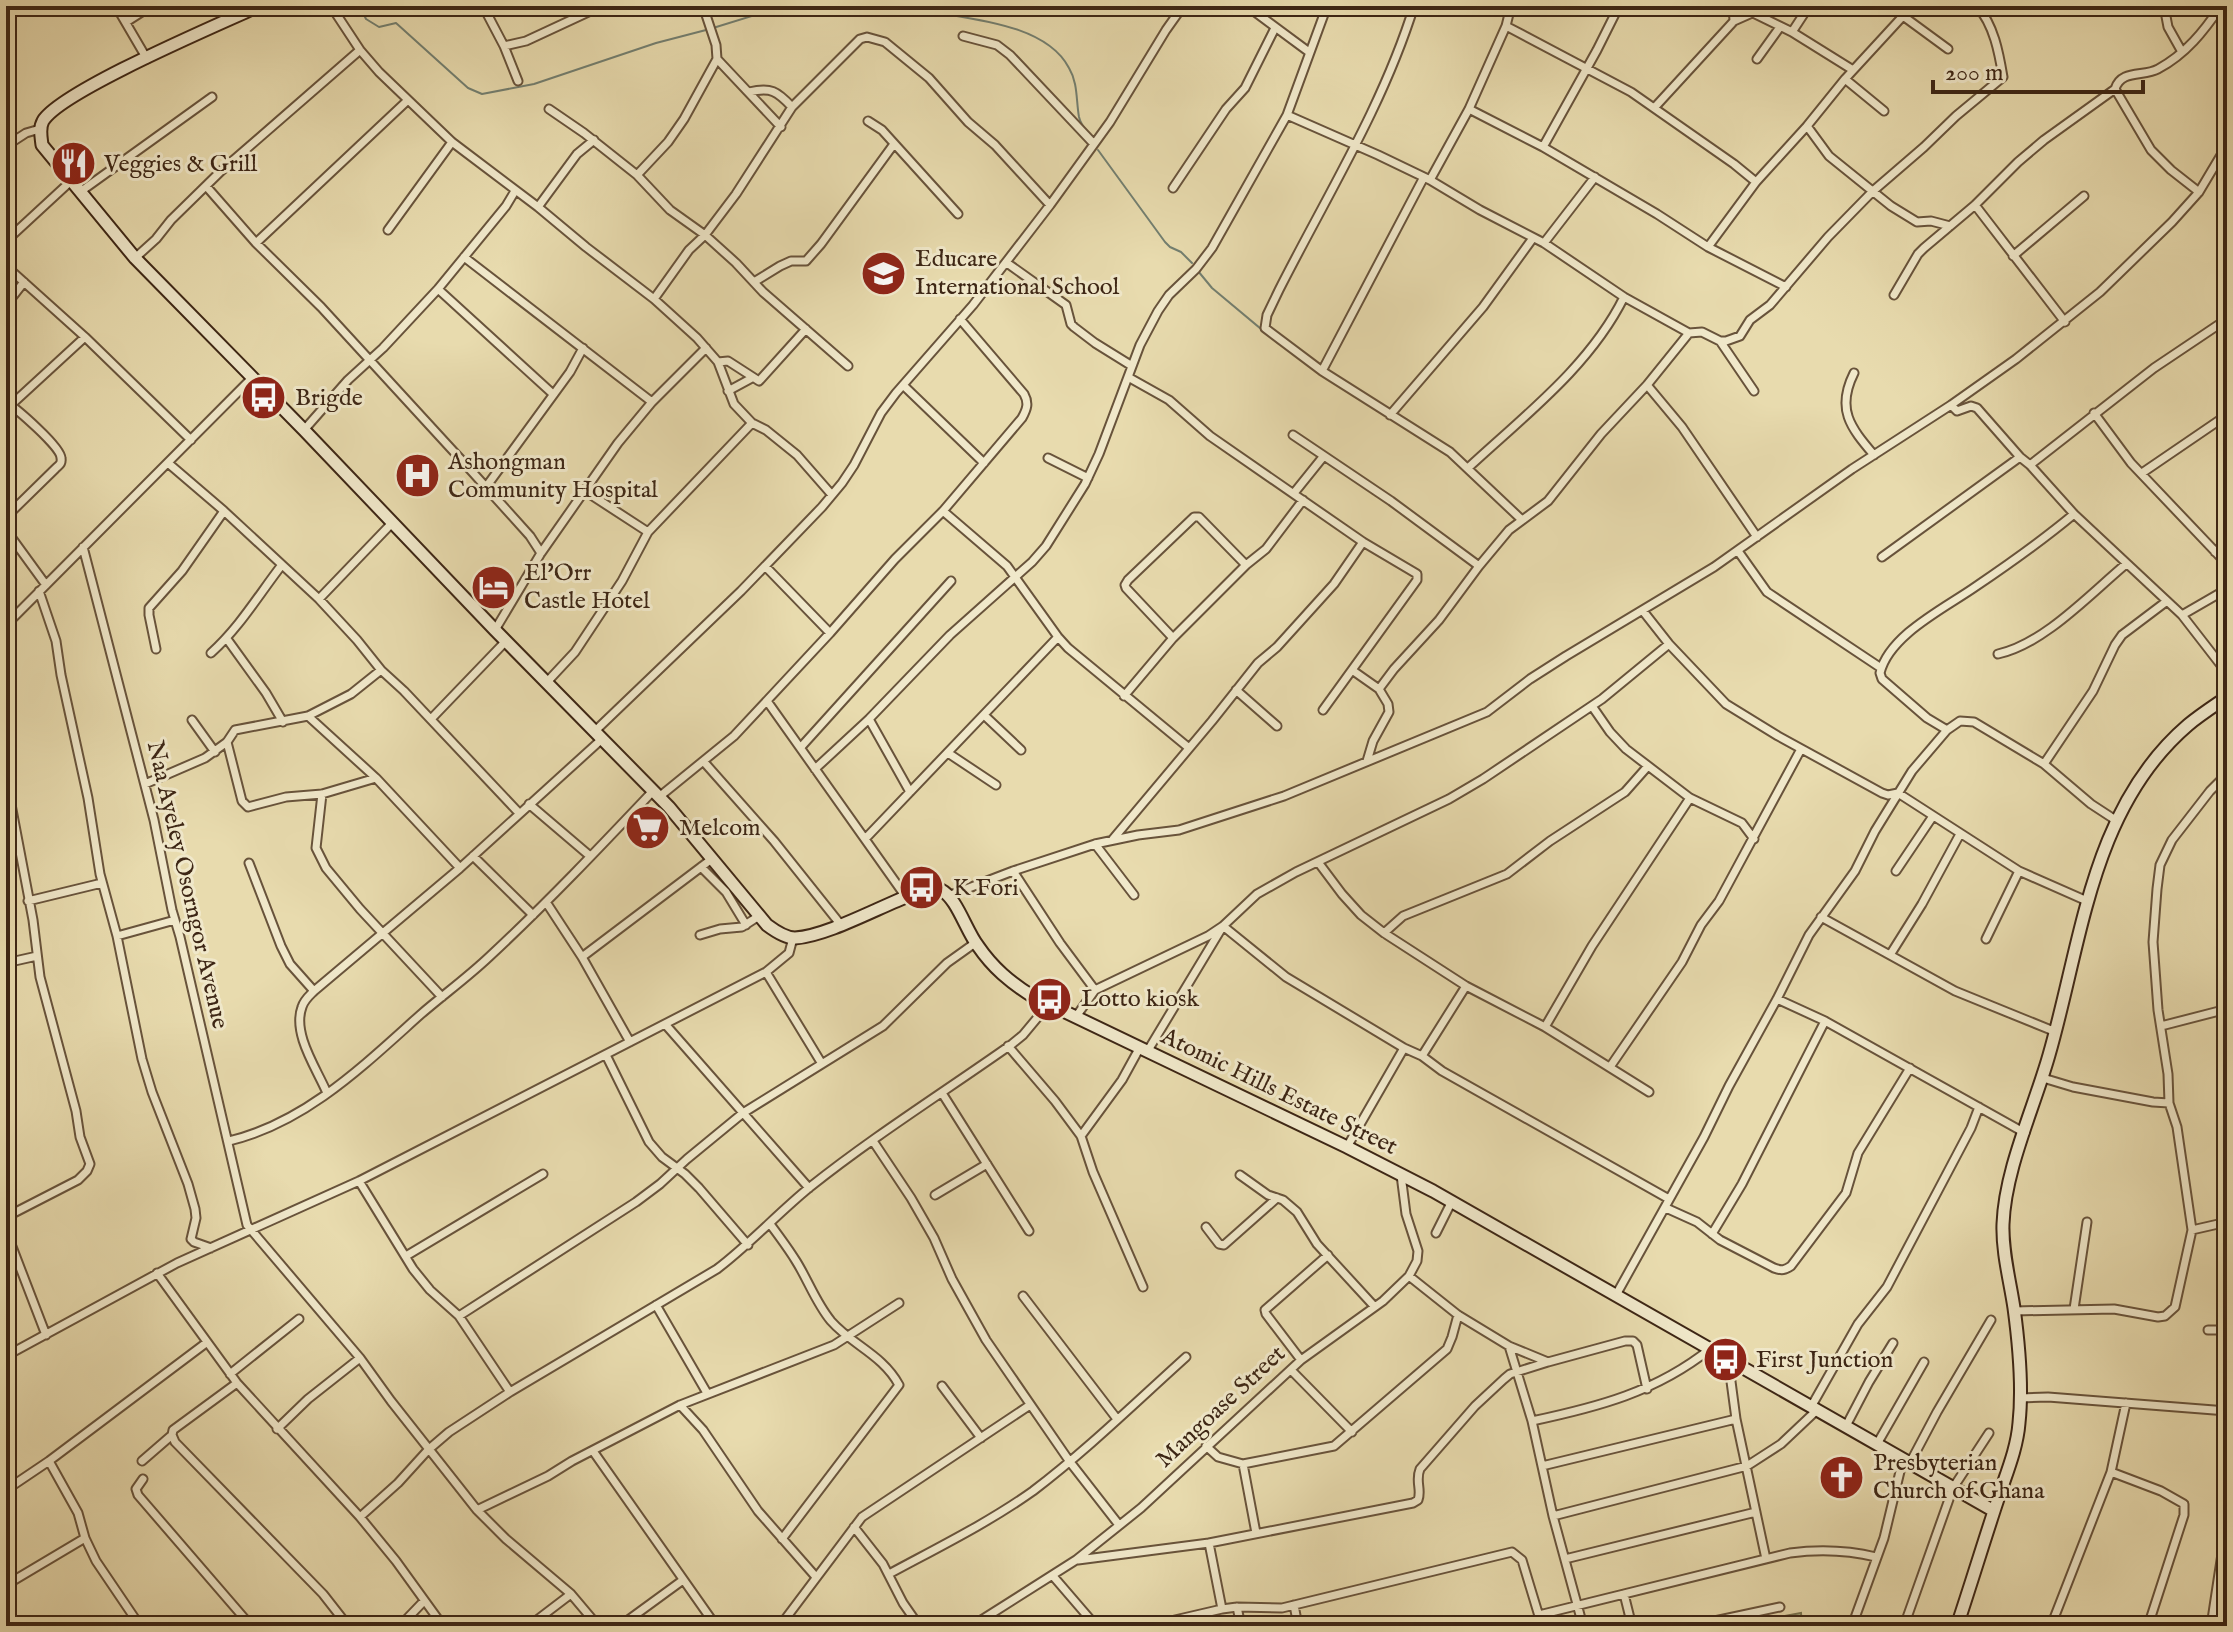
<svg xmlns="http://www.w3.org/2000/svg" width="2233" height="1632" font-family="'IM FELL English',serif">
  <rect width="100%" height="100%" fill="#e8dbae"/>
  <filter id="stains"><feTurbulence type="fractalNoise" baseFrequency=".0025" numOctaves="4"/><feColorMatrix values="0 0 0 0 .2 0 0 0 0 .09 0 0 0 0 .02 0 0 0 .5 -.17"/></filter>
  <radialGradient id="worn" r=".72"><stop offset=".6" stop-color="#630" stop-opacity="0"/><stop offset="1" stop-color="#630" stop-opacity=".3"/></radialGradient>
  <!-- green -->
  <path fill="#b4c18c" stroke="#787450" stroke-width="2" d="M1801,1613l1,13h-73z"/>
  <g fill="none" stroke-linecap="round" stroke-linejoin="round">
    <!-- stream -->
    <path stroke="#737f70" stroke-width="2" d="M360,6l6,13 13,8 17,-4 72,65 14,6 52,-10 122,-41 50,-13
      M903,6c49,13 140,12 166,62 9,15 7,32 10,49 1,5 5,11 9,16
      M713,28l71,-22
      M1098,150l67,92 5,5 11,5 11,11
      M1198,271l14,17 67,56"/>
    <defs>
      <path id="street" d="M116,6l31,53
        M331,6l29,44 19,22 73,70 86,65 48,40 68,52 43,39 21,24 16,42 18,19 14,7 31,25 35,40
        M483,6l21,40 14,35
        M1247,6l62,46
        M1414,6c-31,100 -88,191 -135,284l-12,25 -2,13 57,43 128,81 72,68
        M1733,6l1,15
        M1739,6l53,26 61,38
        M2164,6l4,21 14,25
        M1903,16l45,33
        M6,17l17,-11
        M126,22l25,-16
        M1506,26l125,66 103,72 22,18
        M1792,32l17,-26
        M963,36l34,9 13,10 84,89
        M504,46l22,-5 71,-33
        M717,59l64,68
        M1757,59l23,-32
        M1845,79l39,32
        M2115,89l36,61 20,20 28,22
        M749,92c22,-5 28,-1 43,15
        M1655,107l79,-86 18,-8
        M549,109l35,24 53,42 33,35 35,25 31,28 27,29 85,74
        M1469,109l74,38 114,67 51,33 78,40
        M1287,115l91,40 52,25 50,30 64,33 80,54 65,36 13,-1 18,9h6l14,-5 10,-16 20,-15 58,-68 45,-46 51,-44 32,-31 47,-39c-4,-24 -9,-52 -26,-71
        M868,121l14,9 76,84
        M1807,126l22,30 62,50 26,16 14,-1 19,5
        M6,146l20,-13 14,-4
        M1543,147l54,-97 22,-44
        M637,175l31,-33 16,-23 33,-60 -1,-14 -13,-39
        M1430,180l39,-71 37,-83 5,-20
        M206,186l50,57 65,64 145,158 64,71 11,17
        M1173,188l53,-79 19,-21 30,-60
        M80,192l132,-95
        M1975,205l90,117
        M538,207l39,-53 17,-14
        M388,230l64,-88
        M6,241l65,-60
        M256,243l152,-143
        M1544,243l51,-66
        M1708,247l48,-65 51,-56 38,-47 58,-63 6,-10
        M2013,256l71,-60
        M464,257l188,145
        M135,258l21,-19 15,-19 50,-49 139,-121
        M1007,263l59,42 5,19 3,3 21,16 37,23
        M6,266l79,71 106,103
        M754,282l26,-16 11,-5h15l15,-17 73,-100
        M438,289l115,105
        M1894,295l24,-41 6,-6 51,-43 43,-43 26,-22 71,-51c6,-20 29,-12 43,-20 28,-15 46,-38 63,-63
        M654,299l35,-49 16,-15 31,-41 56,-87 68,-68 7,-2 18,5 44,36 39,44 27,23 55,60
        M6,305l18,-23
        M1720,341l34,50
        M718,362l10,-1 31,20 47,-52
        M1322,371l102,-194
        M1854,373c-18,36 -4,54 20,82
        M1128,377l41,23 41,36 153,106 54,32v6l-94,130
        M903,385l81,78
        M1647,385l35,42 75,110
        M728,391l24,-13
        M6,402c11,7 55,45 55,56 1,6 -2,7 -6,11l-49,48
        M11,405l74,-68
        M1951,405l6,6 14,-5 6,2 43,49 10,8 44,49 108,101 45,58
        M2094,413l37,50 96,101
        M1390,415l93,-108 50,-69
        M304,430l44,-50 35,-32 55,-59 68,-83 9,-15
        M1293,435l98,66 88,65
        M1048,458l40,20
        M168,463l56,48 95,88 38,41 24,30 23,21 115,122
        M2030,465l124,-97 73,-49
        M1468,468c56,-52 122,-102 156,-171
        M2142,473l85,-58
        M486,487l84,-115 13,-24
        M585,491l63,41
        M1294,493l29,-36
        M943,511l64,55 51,71 10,11 121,100
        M6,530l40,55
        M83,547l71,273 18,90 8,27 67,288 113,133 31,43 86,109 29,29 65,55 27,32
        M1738,551l29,41 114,76
        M2215,552l12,-10
        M1882,557l138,-100
        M765,566l65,67
        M39,591l17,50 5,34 27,123 12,76 17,62 25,123 10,33 36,92 7,25 1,9 -5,21 3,3 17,6
        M319,599l74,-77
        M1643,611l26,33 57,60 52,32 104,57 6,2 10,-2 121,78 68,30
        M2182,615l45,-26
        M6,625l247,-248
        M495,630l46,-77 77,-110 34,-41 54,-54
        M1173,638l-47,-50 -1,-3 3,-5 66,-63h5l47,48
        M227,639l39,54 17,29
        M156,649l-7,-34v-7l33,-37 42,-60
        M211,653c28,-25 47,-57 70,-87
        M1998,654c46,-10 92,-60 128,-90
        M1352,670l27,19 9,15 1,8 -16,29 -6,20
        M547,682l28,-30 47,-71 26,-49 104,-109
        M1379,689l15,-20 45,-49 40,-54 30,-36 39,-29 53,-67 46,-49 42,-52
        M1236,690l41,36
        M1124,696l49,-58 73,-73 20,-16 37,-49
        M767,701l139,196
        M1592,706l18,26 16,17 64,49 52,25 12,16
        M984,715l37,35
        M308,716l68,62 84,90
        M431,719l75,-78
        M869,719l41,73
        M192,720l23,32
        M1947,730l-20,-12 -45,-39 -2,-6c9,-38 65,-65 95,-86 34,-23 68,-47 99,-73
        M595,731l146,-140 81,-84 20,-24 12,-18 27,-52 15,-20 77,-88 77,-100 60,-83 56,-92 17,-24
        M227,742l15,59 6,6 38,-10 36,-3 54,-16
        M801,747l150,-166
        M948,753l48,32
        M704,762l70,79 67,84
        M2044,764l49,-73 22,-46 7,-10 45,-34
        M815,769l54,-50 81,-84 82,-73 14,-16 39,-62 14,-30 41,-109 18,-34 11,-16 27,-26 16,-21 75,-133 40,-109
        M6,778l27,142 7,57 36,134 4,26 10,27 -3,7 -9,9 -72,37
        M145,784l60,-26 22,-16 8,-12 73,-14 43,-22 30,-24
        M322,794l-6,54 10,20 34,41 82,88
        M659,797l75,-61 96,-103 65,-74 48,-48 79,-93c5,-9 7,-15 2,-24l-64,-75
        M529,804l61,52
        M865,839l193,-202
        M1113,839l99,-118 46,-58 19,-16 57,-63 29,-42
        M1095,844l39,51
        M473,856l60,59
        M1318,862l24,32 19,21 23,18 82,53 79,41 104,65
        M249,863l32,83 9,18 24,27
        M701,867l25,25 20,33
        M1013,871l47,72 35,47
        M1896,871l37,-55
        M2226,880l1,44
        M948,896l65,-25 82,-27 43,-9 41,-5 105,-34 203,-84 43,-33 36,-23 148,-89 138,-98 99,-64 65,-46 84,-67 72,-70 27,-30 28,-47
        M28,901l74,-18
        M546,902l36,55 48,85
        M1821,917l134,74 101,41
        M1384,933l19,-17 104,-42 43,-33 75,-49 23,-26
        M700,935l20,-6 22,-2 17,-11
        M117,936l58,-16
        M1986,939l33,-68
        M1890,955l32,-51 38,-70
        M582,957l131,-99
        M6,963l31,-7
        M766,972l56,92
        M1777,999l48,22 200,112
        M1075,1018l20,-28 113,-54 15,-10 63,51 118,71 18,8 20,15 227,128
        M665,1024l144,164
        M2161,1026l66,-17
        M1545,1027l47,-81 98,-148
        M1008,1046l47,55 26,35 12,36 50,115
        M1147,1052l76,-126 34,-32 39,-22 153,-73 34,-20 119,-80 67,-55
        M606,1055l43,87 13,15 23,17 14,14 49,57
        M1422,1056l44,-70
        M1610,1067l72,-105 19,-37 18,-24 82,-152
        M2043,1078l30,9 80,15 16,1
        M327,1093c-10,-24 -35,-59 -25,-86 2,-7 7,-11 12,-16l146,-123 142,-129
        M942,1093l87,138
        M1081,1136l41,-56 17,-31
        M229,1141c76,-18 134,-75 191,-126 23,-20 48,-38 70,-59 57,-53 110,-109 163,-165
        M873,1141l38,57 23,40 18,41 34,61 84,122 49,63
        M1347,1147l57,-99
        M1240,1175l28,20 15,5 14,12 20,32 57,62
        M359,1181l54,88 17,21 29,26 51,76
        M935,1195l52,-31
        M1666,1208l31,14 23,18 54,28c8,3 11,2 17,-2l55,-73 12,-40 52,-85
        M770,1224c9,12 18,24 26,37 12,19 20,42 35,60 21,24 52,34 68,64l-117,154
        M1206,1227l13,17 5,1 53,-47
        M2192,1230l35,-8
        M6,1231l40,104
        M1436,1233l16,-32
        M1712,1234l30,-50 83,-163
        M406,1256l137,-82
        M157,1273l80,110 123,134 36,44 47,65
        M1409,1276l49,39 51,31 39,16 77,-21h8l4,4 10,44
        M1616,1295l88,-158 25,-51 48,-87 32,-64 46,-64 20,-40 37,-60 35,-41 13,-9 14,1 70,42 47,40 26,17
        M1023,1296l94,123
        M656,1305l51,88
        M2074,1309l13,-87
        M2014,1311l100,-2 44,8 7,-1 10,-9 17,-77 -15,-103 -8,-24 -1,-29 -10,-64 -5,-68 4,-53 3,-24 12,-25 38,-49 17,-17
        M459,1316l177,-114 24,-18 27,-25 56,-46 140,-87 64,-63 28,-20
        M2208,1330h19
        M1509,1346l23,75 21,95 30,110
        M6,1356l171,-93 182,-82 407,-209 23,-19 4,-15
        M1728,1359l8,60 30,140
        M1301,1360l-35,-46 -1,-4 63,-55
        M1291,1370l61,62
        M230,1374l69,-55
        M237,1383l-64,47 -1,5 3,7 148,152 25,32
        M942,1386l39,52
        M2020,1398l28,-1 179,14
        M680,1405l23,25 55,81 58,66
        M1811,1407l47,-83 29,-37 84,-159 8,-21
        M1532,1421c66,-14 124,-29 178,-72
        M1846,1426l23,-44 24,-39
        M277,1429l31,-30 52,-41
        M1877,1444l47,-82
        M1206,1446l12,11 25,7 91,-18 113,-97 5,-12 6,-22
        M593,1451l123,175
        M49,1461l29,52 7,25 11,23 44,65
        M142,1461l30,-26
        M1910,1463l27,-51 54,-92
        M1243,1464l13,69
        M1542,1466l194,-47
        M2111,1472l50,19 23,13v11l-36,111
        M143,1479l-7,10 2,6 113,131
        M6,1490l43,-29 157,-118
        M477,1510l71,-34 24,-15 108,-56 154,-60 65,-42
        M1553,1516l194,-50 34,-22 36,-34
        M360,1517l38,-34 30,-33 21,-18 61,-40 207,-123c33,-25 61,-56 93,-82 64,-51 134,-95 202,-143l11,-9 25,-30
        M854,1527l29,37 20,39 16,23
        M1209,1543l13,66
        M1565,1559l191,-47
        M1078,1560l131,-17 204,-40 5,-3c4,-10 -3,-19 2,-31l55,-63 29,-27 6,-5 38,-12
        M889,1574c48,-26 99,-51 144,-83 54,-41 103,-89 153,-134
        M1053,1576l43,50
        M6,1585l79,-47
        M1624,1594l8,32
        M1294,1605l4,21
        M1237,1607l4,19
        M1539,1615l251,-62c30,-4 57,-3 86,4
        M400,1626l24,-25
        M529,1626l42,-32
        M620,1626l63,-46
        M780,1626l82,-109 168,-112
        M972,1626l104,-66 65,-52 160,-148 82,-59 26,-25 8,-15 1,-10 -12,-37 -5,-39
        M1149,1626l73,-17 15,-2 45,1 230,-56 10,8 20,66
        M1691,1626l89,-19
        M1852,1626l32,-88 19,-79
        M1904,1626l49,-138 36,-55
        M2051,1626l60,-154 15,-69
        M2211,1626l16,-105"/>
      <path id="secondary" d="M259,6c-39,18 -198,85 -216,115 -4,7 -2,15 -1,24l93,113 169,172 191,200 174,177 98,118c8,6 18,13 28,13 32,-2 84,-31 116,-43 9,-4 21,-10 30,-5 16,8 25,41 37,56 15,22 32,36 54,50l315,151 86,44 561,320
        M1957,1626c14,-42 27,-85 41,-127 8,-25 19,-50 21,-76 4,-37 0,-78 -5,-115 -4,-27 -12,-56 -11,-84 2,-55 31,-116 46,-169 33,-114 42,-247 139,-330 12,-10 26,-19 39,-28"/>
    </defs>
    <!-- street casing -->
    <use href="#street" stroke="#68533b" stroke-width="11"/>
    <!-- secondary casing -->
    <use href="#secondary" stroke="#3d2615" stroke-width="15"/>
    <!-- street -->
    <use href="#street" stroke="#f0e8ca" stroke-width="7"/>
    <!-- secondary -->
    <use href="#secondary" stroke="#f0e8ca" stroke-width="11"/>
  </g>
  <!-- icons -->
  <defs>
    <symbol id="restaurant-disc" viewBox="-11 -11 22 22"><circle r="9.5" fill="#8f2418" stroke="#f0e8ca"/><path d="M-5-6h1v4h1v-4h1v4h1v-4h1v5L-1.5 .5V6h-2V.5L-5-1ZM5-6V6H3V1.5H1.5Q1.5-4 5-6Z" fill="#fff"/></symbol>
    <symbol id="school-disc" viewBox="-11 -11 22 22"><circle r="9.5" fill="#8f2418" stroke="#f0e8ca"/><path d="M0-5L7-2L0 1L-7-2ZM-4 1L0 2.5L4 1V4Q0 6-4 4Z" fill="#fff"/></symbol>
    <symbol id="bus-disc" viewBox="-11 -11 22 22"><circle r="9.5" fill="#8f2418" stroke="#f0e8ca"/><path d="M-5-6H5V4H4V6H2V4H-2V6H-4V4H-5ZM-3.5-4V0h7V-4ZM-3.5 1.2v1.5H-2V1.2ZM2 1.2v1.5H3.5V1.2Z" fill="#fff"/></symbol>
    <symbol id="hospital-disc" viewBox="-11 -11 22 22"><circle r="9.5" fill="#8f2418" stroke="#f0e8ca"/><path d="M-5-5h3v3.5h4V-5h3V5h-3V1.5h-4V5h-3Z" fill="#fff"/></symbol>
    <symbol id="hotel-disc" viewBox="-11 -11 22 22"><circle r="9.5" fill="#8f2418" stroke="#f0e8ca"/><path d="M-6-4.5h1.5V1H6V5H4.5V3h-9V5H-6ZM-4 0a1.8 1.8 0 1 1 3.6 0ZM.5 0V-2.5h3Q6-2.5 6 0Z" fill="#fff"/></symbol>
    <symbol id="supermarket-disc" viewBox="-11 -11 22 22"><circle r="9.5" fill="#8f2418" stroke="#f0e8ca"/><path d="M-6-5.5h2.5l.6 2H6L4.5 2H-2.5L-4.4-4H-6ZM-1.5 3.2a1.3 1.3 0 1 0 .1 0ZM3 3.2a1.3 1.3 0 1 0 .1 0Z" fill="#fff"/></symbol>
    <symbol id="church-disc" viewBox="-11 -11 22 22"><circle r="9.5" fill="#8f2418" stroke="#f0e8ca"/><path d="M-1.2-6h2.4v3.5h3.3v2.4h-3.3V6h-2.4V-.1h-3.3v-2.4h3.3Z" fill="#fff"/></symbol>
  </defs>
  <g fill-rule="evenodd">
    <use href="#restaurant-disc" x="48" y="138" width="51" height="51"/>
    <use href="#school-disc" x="858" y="248" width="51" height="51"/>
    <use href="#bus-disc" x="238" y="372" width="51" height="51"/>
    <use href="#hospital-disc" x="392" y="450" width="51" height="51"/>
    <use href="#hotel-disc" x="468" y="562" width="51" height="51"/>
    <use href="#supermarket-disc" x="622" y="802" width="51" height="51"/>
    <use href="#bus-disc" x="896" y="862" width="51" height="51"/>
    <use href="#bus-disc" x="1024" y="974" width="51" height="51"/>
    <use href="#bus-disc" x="1700" y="1334" width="51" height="51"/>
    <use href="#church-disc" x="1816" y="1452" width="51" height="51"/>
  </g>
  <g text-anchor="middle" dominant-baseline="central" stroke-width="6" stroke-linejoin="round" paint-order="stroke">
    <!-- poi labels -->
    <g font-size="24" fill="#3d2615" stroke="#f0e8ca" text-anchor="start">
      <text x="104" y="164">Veggies &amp; Grill</text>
      <text x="915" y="259">Educare<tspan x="915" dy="28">International School</tspan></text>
      <text x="295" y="398">Brigde</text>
      <text x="448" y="462">Ashongman<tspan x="448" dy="28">Community Hospital</tspan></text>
      <text x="524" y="573">El'Orr<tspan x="524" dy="28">Castle Hotel</tspan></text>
      <text x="679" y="828">Melcom</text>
      <text x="953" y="888">K Fori</text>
      <text x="1081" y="999">Lotto kiosk</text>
      <text x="1756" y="1360">First Junction</text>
      <text x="1873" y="1463">Presbyterian<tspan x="1873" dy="28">Church of Ghana</tspan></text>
    </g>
    <!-- street labels -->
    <g font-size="24" fill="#3d2615" stroke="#f0e8ca">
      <text transform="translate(187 885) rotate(77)">Naa Ayeley Osorngor Avenue</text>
      <text transform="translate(1279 1092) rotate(26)">Atomic Hills Estate Street</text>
      <text transform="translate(1221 1407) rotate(-43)">Mangoase Street</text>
    </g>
  </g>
  <!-- margin -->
  <rect width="2233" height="1632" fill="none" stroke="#e8dbae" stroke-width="32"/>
  <rect x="8" y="8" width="2217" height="1616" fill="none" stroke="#3d2615" stroke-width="4"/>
  <rect x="16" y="16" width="2201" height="1600" fill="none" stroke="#3d2615" stroke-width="2"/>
  <!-- scale -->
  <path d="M1933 80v12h210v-12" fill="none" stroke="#3d2615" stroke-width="4"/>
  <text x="1945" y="80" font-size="24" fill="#3d2615" stroke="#f0e8ca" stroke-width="6" paint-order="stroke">200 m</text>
  <rect width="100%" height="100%" filter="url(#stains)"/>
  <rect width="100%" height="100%" fill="url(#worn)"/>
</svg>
